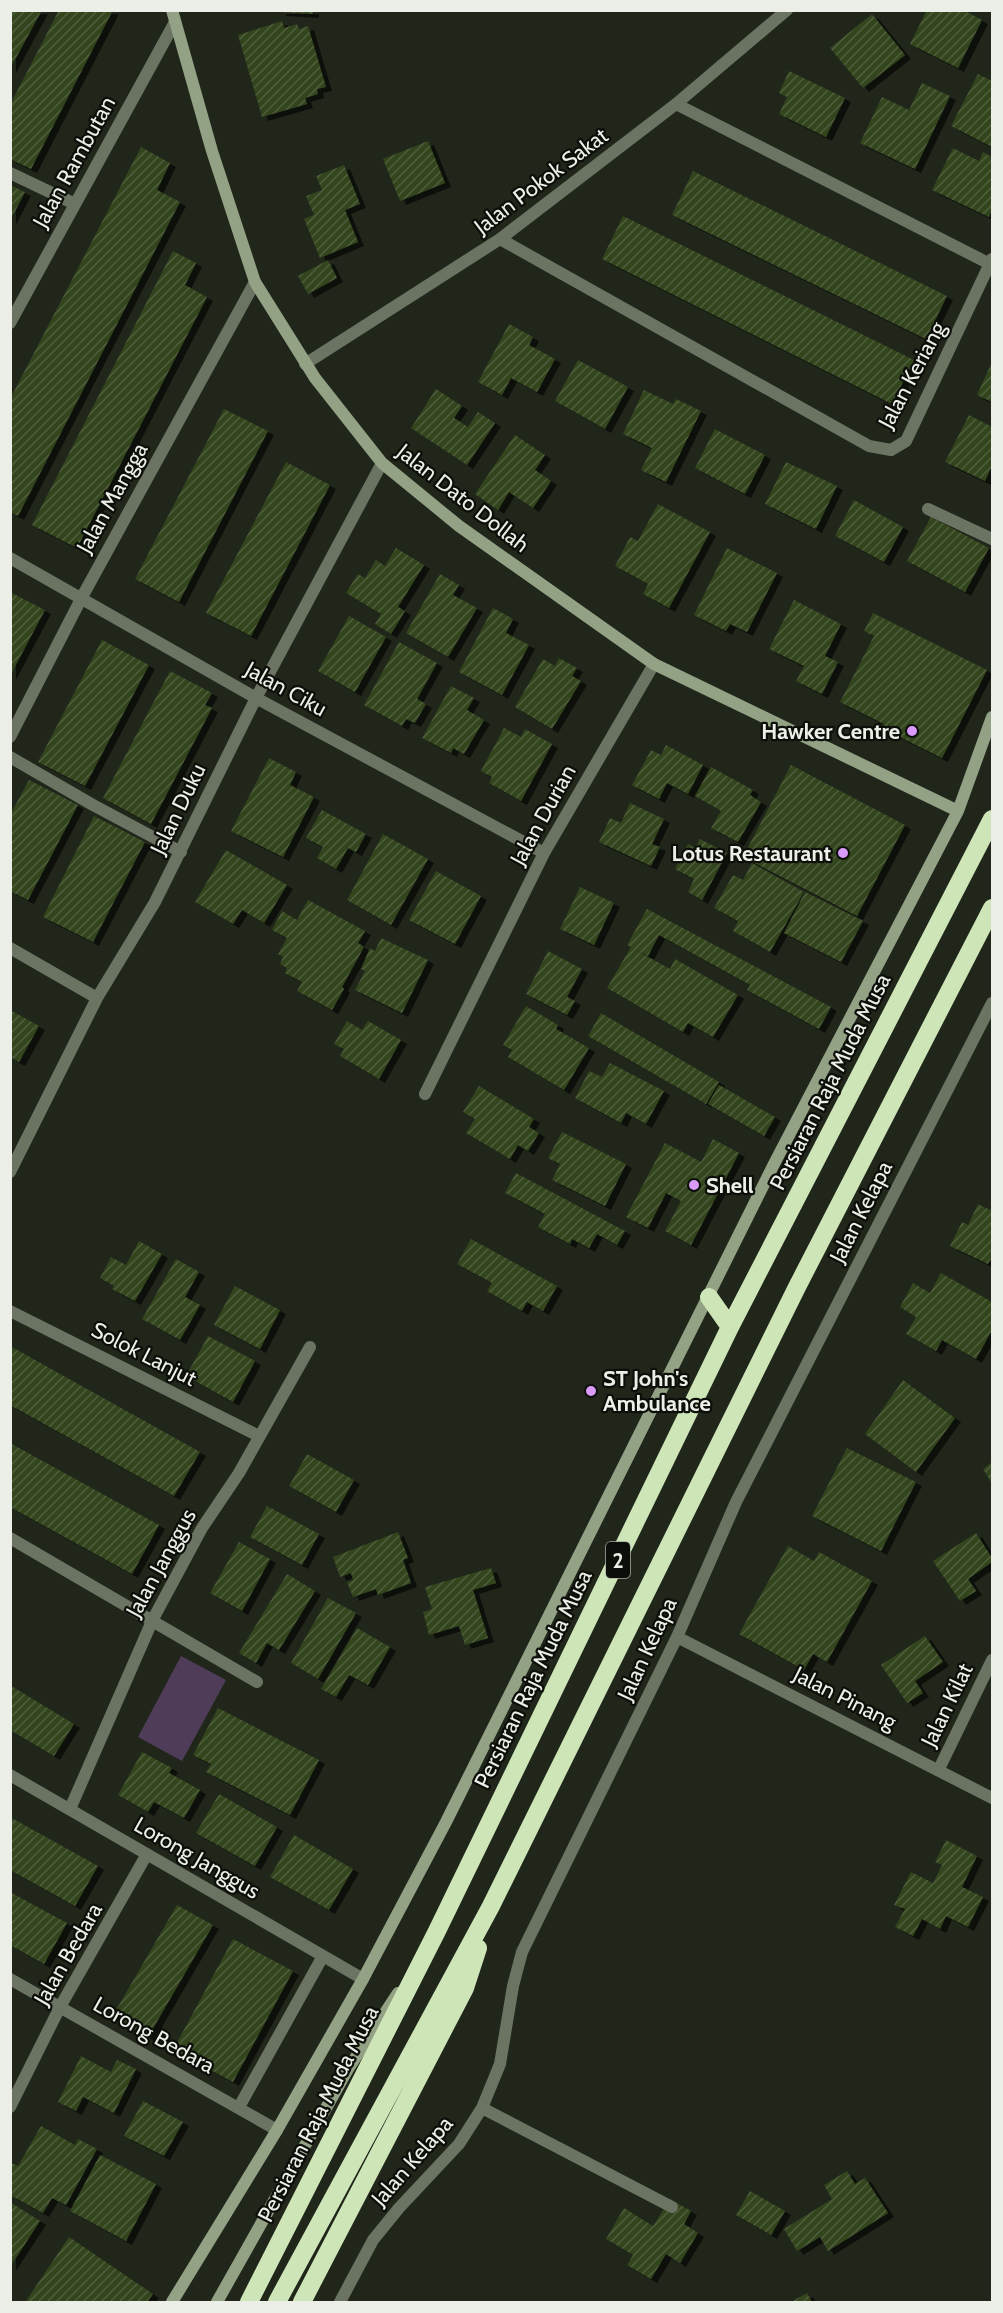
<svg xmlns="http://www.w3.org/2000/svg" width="1003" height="2313" font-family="Cabin,sans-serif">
  <defs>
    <pattern id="building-hatch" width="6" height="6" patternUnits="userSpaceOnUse" patternTransform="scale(1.5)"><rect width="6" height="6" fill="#32441d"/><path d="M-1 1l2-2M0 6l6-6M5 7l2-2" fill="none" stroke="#505f3e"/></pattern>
    <filter id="shadow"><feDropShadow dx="6" dy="4" stdDeviation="0" flood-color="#0009"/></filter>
  </defs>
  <rect width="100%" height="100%" fill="#21261b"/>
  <!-- garden -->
  <path fill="#4f3c59" d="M181,1656l45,24 -44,81 -44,-24z"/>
  <!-- building -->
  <path fill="url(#building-hatch)" filter="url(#shadow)" d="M10,10h32l-32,59z
    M59,10h54l-82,159 -21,-10v-54z
    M280,10h33v4l-33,-2z
    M927,10h36l19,10 -24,48 -48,-24z
    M872,14l33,41 -42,33 -33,-40z
    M282,21l2,7 13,-4 2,5 9,-3 18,61 -9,2 1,5 -13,4 2,6 -45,13 -24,-82z
    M789,71l56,27 -19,39 -47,-23 8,-17 -8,-4z
    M978,74l14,7v66l-41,-21z
    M922,83l28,13 -35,73 -55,-26 22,-46 27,13z
    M428,141l17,42 -45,18 -17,-42z
    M141,147l29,16 -13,27 23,12 -162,314 -8,-4v-113z
    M953,148l26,13 4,-9 9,5v52l-3,8 -57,-27z
    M344,165l16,39 -15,6 13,32 -38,16 -16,-39 10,-4 -8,-19 16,-6 -6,-14z
    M693,171l254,125 -21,43 -254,-124z
    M10,185l15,7 -15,29z
    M623,216l291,144 -22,44 -290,-145z
    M173,251l23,12 -11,22 22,12 -130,251 -45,-23z
    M328,260l9,18 -29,16 -10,-18z
    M509,324l24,13 -4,8 26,14 -18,33 -26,-14 -9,17 -24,-13z
    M578,360l50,27 -23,42 -50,-28z
    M992,362v40l-15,-7z
    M436,389l26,17 -8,12 14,9 10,-15 17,11 -28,42 -56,-37z
    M644,390l29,14 3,-5 25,12 -35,71 -25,-12 11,-22 -29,-14z
    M224,409l44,22 -89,171 -44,-23z
    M969,415l23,12v39l-7,15 -40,-19z
    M715,429l50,26 -20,39 -50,-26z
    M515,435l30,20 -10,15 16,11 -18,27 -24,-16 -11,18 -23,-16z
    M286,462l44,23 -79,151 -45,-23z
    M786,462l51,24 -21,43 -51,-25z
    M854,500l49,27 -19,35 -49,-26z
    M658,504l52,28 -41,76 -26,-14 5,-10 -33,-18 15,-29 8,4z
    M931,517l58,31 -24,44 -58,-31z
    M396,548l28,17 -26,42 7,4 -14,23 -16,-10 6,-10 -35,-21 12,-19 7,4 11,-18 9,6z
    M727,548l50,25 -30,59 -17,-8 -4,7 -32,-16z
    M440,574l19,11 -6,10 24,13 -29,49 -42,-24z
    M10,592l35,18 -35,66z
    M794,600l47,24 -16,32 13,6 -16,32 -26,-13 8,-15 -35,-17z
    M493,608l20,11 -7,14 23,12 -27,50 -43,-23z
    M873,613l114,57 -45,88 -60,-30 2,-4 -44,-22 34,-66 -10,-5z
    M349,616l37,21 -31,55 -37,-21z
    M102,640l47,25 -64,121 -47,-24z
    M399,642l38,21 -20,36 9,5 -11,19 -9,-4 -4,7 -38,-21z
    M559,658l18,10 -5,8 9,5 -29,48 -37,-22 28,-48 12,7z
    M170,671l42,22 -7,12 7,3 -61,116 -48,-26z
    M451,686l23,12 -7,12 17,10 -20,34 -11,-6 -2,5 -29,-15z
    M504,728l17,9 4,-8 27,15 -31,57 -32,-18 3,-6 -11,-6z
    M666,745l37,20 -15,29 -21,-11 -8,16 -27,-14 19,-35 10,5z
    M269,758l27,14 -6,13 24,12 -31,60 -52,-26z
    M791,765l114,60 -48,91 -114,-59z
    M711,767l42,23 -3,5 11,7 -23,40 -27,-14 10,-17 -26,-15z
    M29,780l49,25 -50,95 -18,-9v-76z
    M630,803l34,16 -12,25 8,3 -9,19 -52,-24 11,-24 11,5z
    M322,810l44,24 -10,18 -8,-4 -12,21 -19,-11 6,-11 -17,-9z
    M94,816l51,26 -52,100 -50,-25z
    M383,834l45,25 -37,66 -44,-25z
    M700,839l27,14 -25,47 -14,-8 6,-13 -19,-10 13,-25 7,4z
    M226,850l61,35 -23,38 -22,-13 -9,14 -38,-22z
    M752,863l52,29 -34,60 -37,-21 5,-10 -24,-13 19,-33 10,5z
    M436,871l45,25 -26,48 -46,-24z
    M580,887l34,16 -20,42 -34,-16z
    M805,892l58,29 -22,41 -57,-29z
    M308,900l57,31 -7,12 6,4 -22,40 2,2 -12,21 -35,-19 5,-9 -17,-9 2,-5 -7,-4 3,-7 -5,-3 9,-16 -15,-8 10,-19 15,9z
    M647,909l184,98 -12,22 -72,-39 3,-5 -91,-50 -11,21 -14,-7 36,20 5,-10 63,36 -25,42 -25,-14 -5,9 -76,-44 24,-41 -4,-2z
    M381,938l47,22 -26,53 -47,-23 10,-19 -4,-2 9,-21 5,3z
    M548,951l34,18 -15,28 8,4 -8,14 -41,-21z
    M526,1006l32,19 -2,4 33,19 -25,42 -56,-33 4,-7 -9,-5z
    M10,1010l29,16 -20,36 -9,-5z
    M601,1013l118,69 -13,22 -118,-68z
    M347,1021l15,9 6,-9 33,19 -22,39 -39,-23 4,-7 -10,-5z
    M610,1063l54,28 -18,33 -20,-11 -5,10 -46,-25 14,-27 13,6z
    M719,1085l56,32 -11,19 -56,-32z
    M479,1086l55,33 -5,8 10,6 -11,18 -10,-6 -8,14 -44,-26 9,-14 -12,-7z
    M562,1132l64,32 -21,42 -53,-26 8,-16 -12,-6z
    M713,1139l26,14 -48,92 -26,-14 16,-30 -15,-8 -18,35 -22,-11 39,-74 36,19z
    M516,1173l109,58 -8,14 -20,-11 -8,14 -17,-9 -2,5 -32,-17 7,-13 -40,-21z
    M978,1204l12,6 2,-4v54l-1,-1 -3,5 -38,-18 12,-24 6,3z
    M471,1239l86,47 -14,25 -16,-9 -5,9 -35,-20 5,-8 -35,-19z
    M139,1241l23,13 -27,47 -23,-12 2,-3 -14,-8 11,-21 15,8z
    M176,1259l23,13 -14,25 15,8 -20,35 -38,-21z
    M941,1273l51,29v28l-16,29 -34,-19 -6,11 -30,-17 10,-17 -16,-10 13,-24 17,10z
    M235,1286l45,24 -20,39 -46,-24z
    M208,1336l47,25 -22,41 -47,-26z
    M10,1346l190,106 -26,44 -164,-91z
    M903,1380l52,38 -39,54 -51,-38z
    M10,1443l149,82 -27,49 -122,-67z
    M847,1448l69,34 -35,69 -69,-35z
    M307,1454l47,26 -18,32 -47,-26z
    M992,1462v22l-9,-15z
    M267,1506l52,28 -17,31 -52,-28z
    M398,1532l10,26 -5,2 8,23 -33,12 -2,-6 -23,8 -6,-15 6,-2 -2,-7 -11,4 -7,-20z
    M976,1533l16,25v4l-24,17 8,12 -16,10 -27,-40z
    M239,1542l31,17 -28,52 -32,-18z
    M788,1546l26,15 5,-9 53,29 -45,81 -14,-8 -9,16 -65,-36z
    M491,1568l5,15 -23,7 15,48 -23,7 -6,-19 -30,9 -6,-23 9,-3 -7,-22z
    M287,1574l28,17 -36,59 -12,-7 -11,20 -17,-10z
    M328,1598l28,15 -38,66 -27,-16z
    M357,1628l33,19 -22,38 -19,-10 -13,22 -15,-8z
    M925,1636l18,26 -28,19 8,12 -16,10 -26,-38z
    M13,1687l61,37 -20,32 -44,-26v-40z
    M218,1708l101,52 -29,55 -84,-43 5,-8 -18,-9z
    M142,1752l30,16 -3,5 31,17 -16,28 -30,-16 -6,10 -30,-17z
    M219,1794l58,33 -22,39 -59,-33z
    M10,1817l88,49 -23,40 -65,-36z
    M294,1835l59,34 -24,41 -59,-33z
    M946,1840l31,16 -15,31 21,10 -15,30 -22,-11 -6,13 -18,-10 -9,17 -18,-9 10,-18 -11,-4 17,-33 22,11 9,-18 -7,-3z
    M10,1892l57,31 -23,41 -34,-19z
    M177,1905l36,20 -65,112 -36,-20z
    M233,1939l60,32 -60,111 -60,-32z
    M81,2056l30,16 6,-12 19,9 -22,44 -31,-16 -7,14 -18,-9z
    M143,2101l40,21 -19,34 -40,-20z
    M41,2126l34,19 3,-6 19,10 -31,56 -14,-7 -9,15 -33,-18v-33l8,4z
    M100,2155l56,29 -30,57 -56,-30z
    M847,2171l8,13 10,-6 23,35 -60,38 -8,-14 -23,14 -13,-22 48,-30 -8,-14z
    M750,2191l35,20 -14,24 -35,-20z
    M670,2199l21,12 -7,13 14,9 -18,30 -14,-9 -15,25 -24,-14 6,-10 -27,-16 18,-31 29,18z
    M10,2202l30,19 -30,46z
    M69,2237l84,57 -6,8 -121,-1z
    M807,2293l5,9h-21z"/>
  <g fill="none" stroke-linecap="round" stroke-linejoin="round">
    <!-- street -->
    <path stroke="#6b7462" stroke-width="12" d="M676,104l314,160
      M10,173l65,31
      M500,239l369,207 22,4 15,-9 86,-182
      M10,323l165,-301
      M305,364l195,-125 176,-135 111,-94
      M928,509l64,30
      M10,558l246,140 288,155
      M10,737l72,-140 173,-315
      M10,757l83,48 88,47
      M10,948l87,50
      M425,1094l119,-241 110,-189
      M10,1172l87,-174 58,-96 101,-204 126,-235
      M10,1311l249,125
      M10,1538l247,144
      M677,1637l315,161
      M939,1769l53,-109
      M10,1775l353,204
      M70,1809l83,-190 49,-91 37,-55 71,-126
      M10,1979l267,151
      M10,2107l50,-100 87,-153
      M239,2107l84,-151
      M482,2108l190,99
      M340,2302l33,-62 26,-32 60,-64 23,-36 18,-44 13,-78 9,-34 155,-315 59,-135 256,-499"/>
    <!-- secondary -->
    <path stroke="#93a185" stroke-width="12" d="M172,10l40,141 43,131 60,96 67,85 77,63 195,138 304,147
      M172,2302l105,-172 86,-151 83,-157 328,-658 184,-353 34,-94
      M217,2302l131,-233 50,-76"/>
    <!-- highway -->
    <path stroke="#cee5b8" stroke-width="18" d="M709,1297l21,30
      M249,2302l188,-371 293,-604 262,-508
      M277,2302l214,-396 306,-619 195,-379
      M302,2302l163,-314 13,-40"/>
  </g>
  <!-- markers -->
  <g fill="#d99af8" stroke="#0c0e09" stroke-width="2">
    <circle cx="912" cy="731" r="6"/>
    <circle cx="843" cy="853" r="6"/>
    <circle cx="694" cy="1185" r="6"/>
    <circle cx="591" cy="1391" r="6"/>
  </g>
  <g text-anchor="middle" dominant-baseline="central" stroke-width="4.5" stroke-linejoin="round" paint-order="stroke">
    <!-- shield labels -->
    <rect fill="#0c0e09" stroke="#a8aca4" stroke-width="1.5" x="606" y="1542" width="24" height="36" rx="4.5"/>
    <g font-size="21" font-weight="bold" fill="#ebefe7">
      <text x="618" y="1560">2</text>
    </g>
    <!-- street labels -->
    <g font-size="22" fill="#ebefe7" stroke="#0c0e09">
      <text transform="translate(74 162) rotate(-61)">Jalan Rambutan</text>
      <text transform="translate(541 181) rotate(-37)">Jalan Pokok Sakat</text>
      <text transform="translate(912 375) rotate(-62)">Jalan Keriang</text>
      <text transform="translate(112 498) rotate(-61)">Jalan Mangga</text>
      <text transform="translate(463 498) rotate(38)">Jalan Dato Dollah</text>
      <text transform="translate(286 689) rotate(29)">Jalan Ciku</text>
      <text transform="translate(178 809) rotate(-64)">Jalan Duku</text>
      <text transform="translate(543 815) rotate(-61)">Jalan Durian</text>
      <text transform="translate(830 1082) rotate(-63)">Persiaran Raja Muda Musa</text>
      <text transform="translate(861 1212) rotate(-63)">Jalan Kelapa</text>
      <text transform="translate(144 1354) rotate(27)">Solok Lanjut</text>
      <text transform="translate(161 1563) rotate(-61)">Jalan Janggus</text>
      <text transform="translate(647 1649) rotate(-65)">Jalan Kelapa</text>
      <text transform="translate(533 1679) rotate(-64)">Persiaran Raja Muda Musa</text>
      <text transform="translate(845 1698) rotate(27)">Jalan Pinang</text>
      <text transform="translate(947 1705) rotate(-64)">Jalan Kilat</text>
      <text transform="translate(197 1858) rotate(30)">Lorong Janggus</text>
      <text transform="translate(68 1954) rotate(-60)">Jalan Bedara</text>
      <text transform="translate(154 2035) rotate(29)">Lorong Bedara</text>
      <text transform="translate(318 2114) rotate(-63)">Persiaran Raja Muda Musa</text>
      <text transform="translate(412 2161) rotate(-49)">Jalan Kelapa</text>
    </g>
    <!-- poi labels -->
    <g font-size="22" font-weight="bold" fill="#ebefe7" stroke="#0c0e09" text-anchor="end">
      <text x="900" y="731">Hawker Centre</text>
      <text x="831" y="853">Lotus Restaurant</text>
      <text x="706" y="1185" text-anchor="start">Shell</text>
      <text x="603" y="1378" text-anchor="start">ST John's<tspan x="603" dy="25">Ambulance</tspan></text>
    </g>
  </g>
  <!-- border -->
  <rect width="1003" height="2313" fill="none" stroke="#ebefe7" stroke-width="24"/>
</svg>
